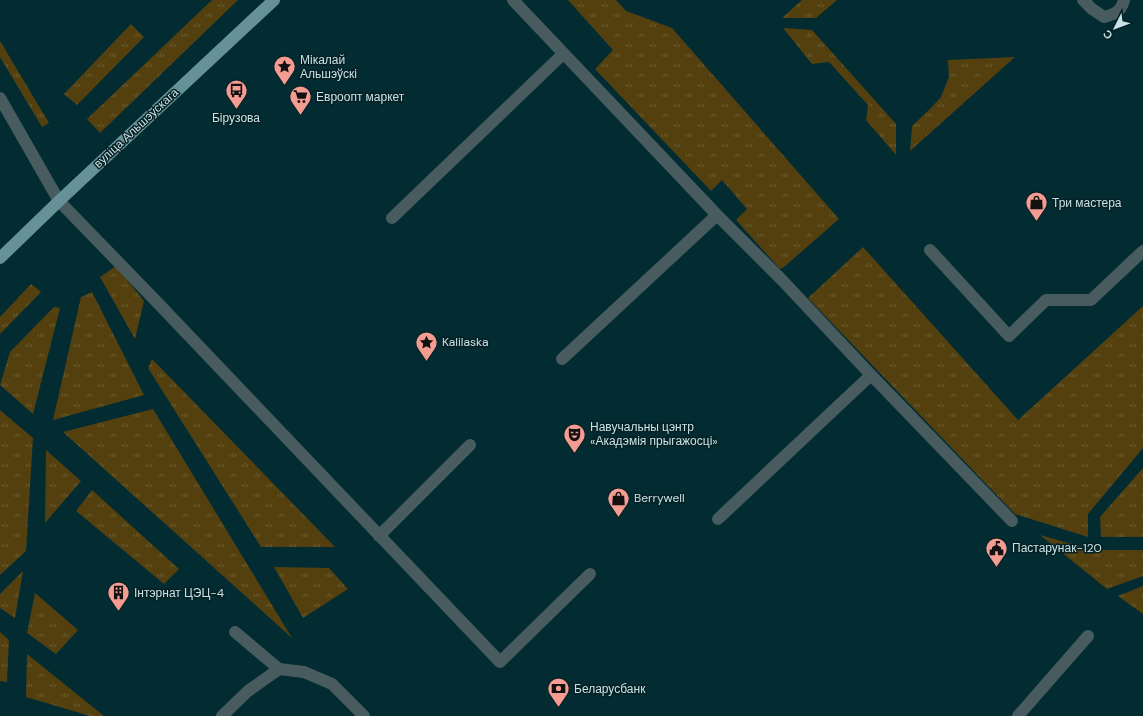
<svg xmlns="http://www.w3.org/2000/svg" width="1143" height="716" font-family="'DM Sans',sans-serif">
  <defs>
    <pattern id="grass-tufts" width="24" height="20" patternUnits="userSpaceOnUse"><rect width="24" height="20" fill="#53400e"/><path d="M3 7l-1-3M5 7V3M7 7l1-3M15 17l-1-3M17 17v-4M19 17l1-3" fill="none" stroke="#6a5b31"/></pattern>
  </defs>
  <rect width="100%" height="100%" fill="#022c32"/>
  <!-- grass -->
  <path fill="url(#grass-tufts)" d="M212,0h26l-138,133 -13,-14z
    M568,0h48l10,11 46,17 167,191 -55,48 -4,2 -44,-49 11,-11 -25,-29 -11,11 -116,-122 18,-19z
    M802,0h35l-21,18h-34z
    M131,24l13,13 -67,68 -13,-11z
    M783,28l29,2 84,94v31l-30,-35 2,-15 -39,-43 -17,2z
    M0,41l49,82 -7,4 -42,-70z
    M1015,57l-105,94 2,-25 18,-17 11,-12 8,-20 -1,-17z
    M863,247l155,173 125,-114v142l-55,66v23l-73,-23 -207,-216z
    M116,266l28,35 -9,38 -35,-62z
    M31,284l10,8 -41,42v-17z
    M92,292l52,103 -91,25 28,-123z
    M54,307l6,1 -27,106 -33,-29 10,-33z
    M152,359l183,188h-74l-113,-179z
    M153,409l139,229 -229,-206z
    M0,410l33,28 -7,113 -26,24z
    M46,450l35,31 -36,42z
    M1143,468v69h-42l-1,-20z
    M92,490l87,79 -15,15 -88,-73z
    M1040,535l53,15h50v26l-36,13z
    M274,567l55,1 19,21 -45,29z
    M23,571l-8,47 -15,-10v-14z
    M1143,586v28l-25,-18z
    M35,593l43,37 -22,24 -29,-21z
    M0,632l9,8 -2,42 -7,-1z
    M27,654l77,62h-14l-64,-19z"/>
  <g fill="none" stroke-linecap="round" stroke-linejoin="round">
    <!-- minor -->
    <path stroke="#485c5f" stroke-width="12" d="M513,0l204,215 65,65 89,95 141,146
      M1083,0l9,9 12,8c11,-3 17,-5 20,-17
      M0,98l59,103 95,98 346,363 90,-88
      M392,218l171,-164
      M930,250l79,86 37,-36h45l52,-49
      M562,359l155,-144
      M718,519l153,-144
      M379,536l91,-91
      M235,632l44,37
      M222,716l26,-25 31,-22 25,3 28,12 32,32
      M1018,716l70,-80"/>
    <!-- major -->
    <path stroke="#669197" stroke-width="12" d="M0,258l59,-57 215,-201"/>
  </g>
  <!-- icons -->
  <defs>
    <symbol id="sight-pin" viewBox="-11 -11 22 30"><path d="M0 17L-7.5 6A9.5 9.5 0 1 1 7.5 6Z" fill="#f59c92" stroke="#062125"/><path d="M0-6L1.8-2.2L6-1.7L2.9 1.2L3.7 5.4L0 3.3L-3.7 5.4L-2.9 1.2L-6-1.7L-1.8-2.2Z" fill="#111"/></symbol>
    <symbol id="bus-pin" viewBox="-11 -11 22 30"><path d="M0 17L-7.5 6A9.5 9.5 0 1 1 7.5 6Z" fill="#f59c92" stroke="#062125"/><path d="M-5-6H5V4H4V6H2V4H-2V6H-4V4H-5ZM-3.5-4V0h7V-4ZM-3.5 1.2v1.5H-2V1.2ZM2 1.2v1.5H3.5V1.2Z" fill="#111"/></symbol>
    <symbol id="supermarket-pin" viewBox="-11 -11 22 30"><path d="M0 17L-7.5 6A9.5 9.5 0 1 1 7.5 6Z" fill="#f59c92" stroke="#062125"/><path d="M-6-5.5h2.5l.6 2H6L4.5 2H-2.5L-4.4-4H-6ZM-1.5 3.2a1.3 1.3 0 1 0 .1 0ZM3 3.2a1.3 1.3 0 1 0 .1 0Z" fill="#111"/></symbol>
    <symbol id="shop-pin" viewBox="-11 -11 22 30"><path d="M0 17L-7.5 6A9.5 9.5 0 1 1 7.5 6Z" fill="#f59c92" stroke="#062125"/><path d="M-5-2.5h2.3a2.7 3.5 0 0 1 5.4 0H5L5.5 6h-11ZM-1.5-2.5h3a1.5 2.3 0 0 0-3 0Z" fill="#111"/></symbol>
    <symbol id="theatre-pin" viewBox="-11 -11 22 30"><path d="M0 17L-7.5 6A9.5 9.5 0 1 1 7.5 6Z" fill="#f59c92" stroke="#062125"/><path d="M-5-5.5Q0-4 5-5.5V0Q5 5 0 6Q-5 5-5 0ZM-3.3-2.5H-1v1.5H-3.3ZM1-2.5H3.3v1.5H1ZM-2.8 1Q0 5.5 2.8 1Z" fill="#111"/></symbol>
    <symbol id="civic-pin" viewBox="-11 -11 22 30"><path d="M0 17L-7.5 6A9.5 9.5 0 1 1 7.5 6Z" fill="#f59c92" stroke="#062125"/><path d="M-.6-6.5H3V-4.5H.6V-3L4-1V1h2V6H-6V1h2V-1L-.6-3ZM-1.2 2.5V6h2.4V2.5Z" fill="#111"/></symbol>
    <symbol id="building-pin" viewBox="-11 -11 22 30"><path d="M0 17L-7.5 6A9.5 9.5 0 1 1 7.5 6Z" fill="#f59c92" stroke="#062125"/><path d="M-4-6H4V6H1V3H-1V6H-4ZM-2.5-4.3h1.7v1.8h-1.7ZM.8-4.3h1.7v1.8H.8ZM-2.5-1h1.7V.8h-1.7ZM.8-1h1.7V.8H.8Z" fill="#111"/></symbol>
    <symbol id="bank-pin" viewBox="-11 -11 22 30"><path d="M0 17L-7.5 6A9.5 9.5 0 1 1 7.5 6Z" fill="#f59c92" stroke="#062125"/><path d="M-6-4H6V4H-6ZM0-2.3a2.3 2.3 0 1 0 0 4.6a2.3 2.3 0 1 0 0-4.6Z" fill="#111"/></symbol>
  </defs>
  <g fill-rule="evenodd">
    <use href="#sight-pin" x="272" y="54" width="25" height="34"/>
    <use href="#bus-pin" x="224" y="78" width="25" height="34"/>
    <use href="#supermarket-pin" x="288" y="84" width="25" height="34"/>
    <use href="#shop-pin" x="1024" y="190" width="25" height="34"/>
    <use href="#sight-pin" x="414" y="330" width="25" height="34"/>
    <use href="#theatre-pin" x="562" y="422" width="25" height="34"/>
    <use href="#shop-pin" x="606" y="486" width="25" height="34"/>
    <use href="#civic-pin" x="984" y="536" width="25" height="34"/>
    <use href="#building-pin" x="106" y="580" width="25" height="34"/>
    <use href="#bank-pin" x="546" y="676" width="25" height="34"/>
  </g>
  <g text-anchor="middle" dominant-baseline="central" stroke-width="3" stroke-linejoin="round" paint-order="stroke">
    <!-- poi labels -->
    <g font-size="12" fill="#c7e1e5" stroke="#062125" text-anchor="start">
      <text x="300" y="60">Мікалай<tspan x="300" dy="14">Альшэўскі</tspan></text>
      <text x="316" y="97">Евроопт маркет</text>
      <text x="236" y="118" text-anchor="middle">Бірузова</text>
      <text x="1052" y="203">Три мастера</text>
      <text x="442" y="342">Kalilaska</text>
      <text x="590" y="427">Навучальны цэнтр<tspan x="590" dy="14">«Акадэмія прыгажосці»</tspan></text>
      <text x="634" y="498">Berrywell</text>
      <text x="1012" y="548">Пастарунак-120</text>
      <text x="134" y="593">Інтэрнат ЦЭЦ-4</text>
      <text x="574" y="689">Беларусбанк</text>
    </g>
    <!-- street labels -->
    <g font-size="12" fill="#c7e1e5" stroke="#062125">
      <text transform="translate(136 128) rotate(-43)">вуліца Альшэўскага</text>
    </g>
  </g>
  <!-- north arrow -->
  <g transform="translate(1115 28) rotate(228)" stroke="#062125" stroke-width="3" paint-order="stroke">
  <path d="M0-3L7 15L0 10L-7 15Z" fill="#c7e1e5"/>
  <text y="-6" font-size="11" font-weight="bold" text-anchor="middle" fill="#c7e1e5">С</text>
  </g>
</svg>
